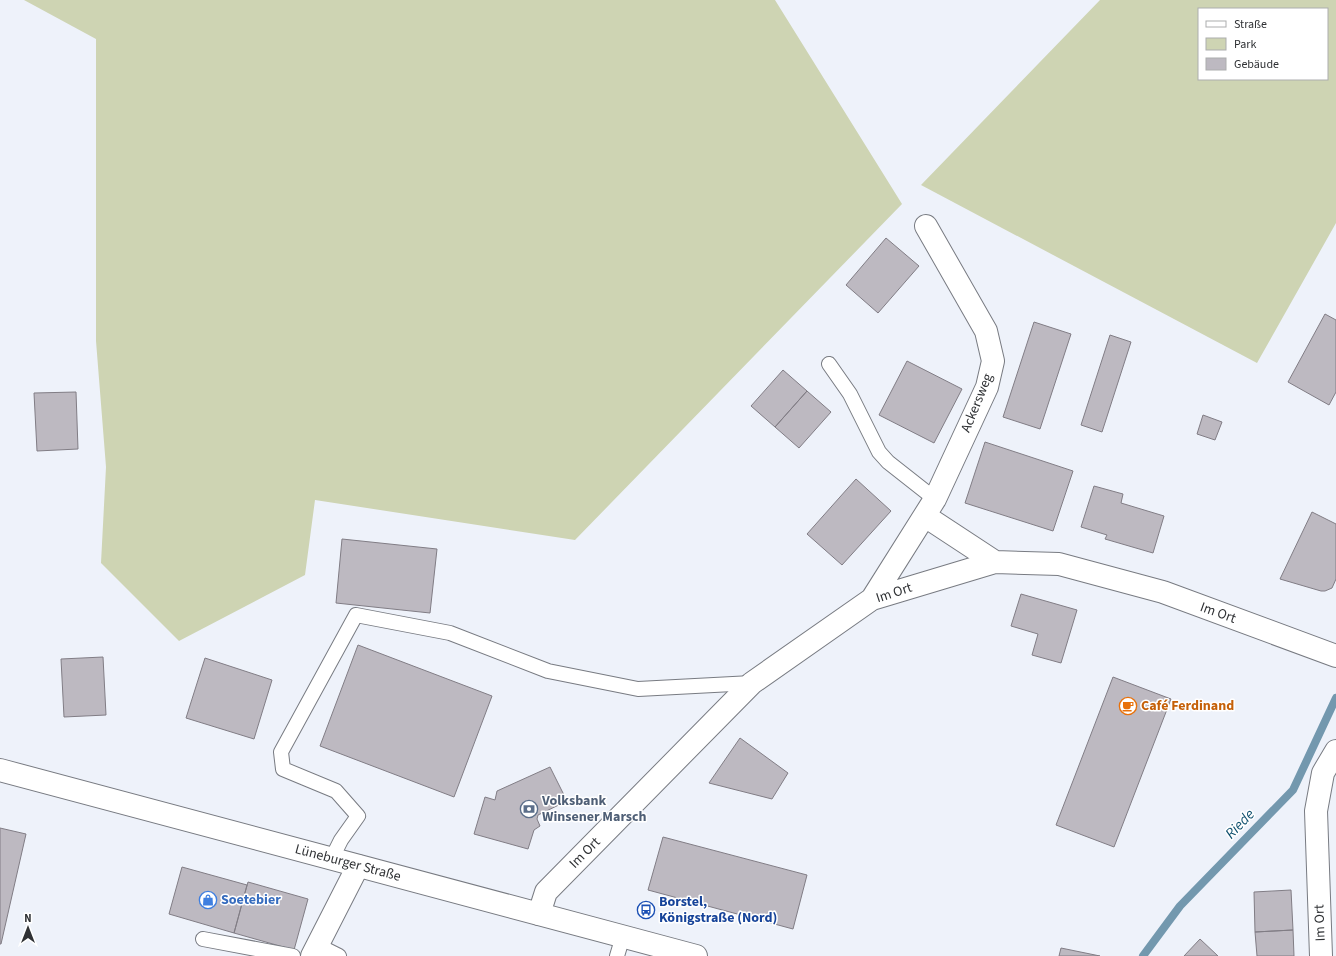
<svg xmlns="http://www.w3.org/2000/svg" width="1336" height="956" font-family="'Source Sans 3',sans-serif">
  <rect width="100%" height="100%" fill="#eef2fa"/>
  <!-- green -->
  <path fill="#ced4b3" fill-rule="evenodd" d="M24,0h751l127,204 -327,336 -260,-40 -10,75 -126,66 -78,-78 5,-96 -10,-126v-302z
    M1100,0h236v223l-79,140 -336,-178zM1199,9h128v70h-128z"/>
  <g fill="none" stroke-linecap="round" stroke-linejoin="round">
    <!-- stream -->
    <path stroke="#7398ae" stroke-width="8" d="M1143,956l37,-50 113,-116 43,-92"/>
  </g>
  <!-- building -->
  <path fill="#bdb9c1" stroke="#817d85" d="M886,238l33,28 -41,47 -32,-28z
    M1325,314l11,6v72l-7,13 -41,-23z
    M1034,322l37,12 -31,95 -37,-12z
    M1110,335l21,7 -29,90 -21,-7z
    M907,361l55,28 -28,54 -55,-28z
    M783,370l24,21 -32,36 -24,-21z
    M807,391l24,21 -32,36 -24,-21z
    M76,392l2,57 -41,2 -3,-58z
    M1203,415l19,7 -7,18 -18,-6z
    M985,442l88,29 -20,60 -88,-28z
    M856,479l35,32 -49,54 -35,-31z
    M1094,486l29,8 -2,9 43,13 -11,37 -48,-14 2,-4 -26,-8z
    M1312,512l24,12v55l-4,9 -7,3h-4l-41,-12z
    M342,539l95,10 -7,64 -94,-10z
    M1021,594l56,16 -16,53 -29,-8 6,-21 -27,-8z
    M358,645l134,51 -38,101 -134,-51z
    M103,657l3,58 -42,2 -3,-58z
    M205,658l67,22 -18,59 -68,-21z
    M1113,677l58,22 -57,148 -58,-22z
    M740,738l48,35 -16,26 -63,-16z
    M550,767l17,34 -29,14 -1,4 3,7 -6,4 -6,19 -54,-15 11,-37 10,3 2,-9z
    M0,828l26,6 -25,110h-1z
    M663,837l144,38 -14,54 -145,-39z
    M182,867l65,18 -13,48 -65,-19z
    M248,882l60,17 -14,51 -60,-17z
    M1291,890l2,40 -38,2 -1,-40z
    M1293,930l1,26h-37l-2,-24z
    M1200,939l18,17h-34z
    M1061,948l39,8h-41z"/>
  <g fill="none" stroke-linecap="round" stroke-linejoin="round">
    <defs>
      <path id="service" d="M829,364l21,30 29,58 9,10 47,37
        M332,858l9,-18 17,-24 -22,-25 -53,-22 -2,-17 75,-137 94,18 98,38 90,18 114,-6
        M203,939l90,17
        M317,945l22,11
        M617,956l6,-20"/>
      <path id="minor" d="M925,516l70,46
        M872,599l63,-100 52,-112 6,-26 -7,-30 -60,-105
        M539,914l7,-22 206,-209 120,-84 123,-37 64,2 104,28 173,64
        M312,956l46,-90
        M1321,956l-5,-145 7,-38 13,-22"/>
      <path id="secondary" d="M0,770l696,186"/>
    </defs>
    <!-- service casing -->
    <use href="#service" stroke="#787b82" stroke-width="16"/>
    <!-- minor casing -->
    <use href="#minor" stroke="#787b82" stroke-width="24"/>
    <!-- secondary casing -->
    <use href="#secondary" stroke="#787b82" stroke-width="24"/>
    <!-- service -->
    <use href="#service" stroke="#fff" stroke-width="14"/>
    <!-- minor -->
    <use href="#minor" stroke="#fff" stroke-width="22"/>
    <!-- secondary -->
    <use href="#secondary" stroke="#fff" stroke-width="22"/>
  </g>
  <!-- icons -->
  <defs>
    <symbol id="cafe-ring" viewBox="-11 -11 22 22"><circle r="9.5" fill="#fff" stroke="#e8710a" stroke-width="1.5"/><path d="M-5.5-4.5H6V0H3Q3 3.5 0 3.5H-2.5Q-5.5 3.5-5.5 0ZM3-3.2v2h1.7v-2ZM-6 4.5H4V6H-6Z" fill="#e8710a"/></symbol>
    <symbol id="bank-ring" viewBox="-11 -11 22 22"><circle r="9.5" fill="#fff" stroke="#5c6f8a" stroke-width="1.5"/><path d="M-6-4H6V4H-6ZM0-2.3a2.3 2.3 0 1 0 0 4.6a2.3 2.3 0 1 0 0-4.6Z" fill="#5c6f8a"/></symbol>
    <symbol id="shop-ring" viewBox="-11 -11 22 22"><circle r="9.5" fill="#fff" stroke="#3f7fe0" stroke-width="1.5"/><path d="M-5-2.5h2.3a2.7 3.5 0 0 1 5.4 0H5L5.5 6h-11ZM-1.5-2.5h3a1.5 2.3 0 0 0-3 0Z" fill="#3f7fe0"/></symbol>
    <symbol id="bus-ring" viewBox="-11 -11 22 22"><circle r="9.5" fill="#fff" stroke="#1a4fb4" stroke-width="1.5"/><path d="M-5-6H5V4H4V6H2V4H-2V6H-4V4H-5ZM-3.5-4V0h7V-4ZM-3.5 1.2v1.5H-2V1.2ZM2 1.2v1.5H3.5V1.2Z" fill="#1a4fb4"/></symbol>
  </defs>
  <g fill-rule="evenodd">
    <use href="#cafe-ring" x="1118" y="696" width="20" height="20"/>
    <use href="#bank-ring" x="519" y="799" width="20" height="20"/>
    <use href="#shop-ring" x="198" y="890" width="20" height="20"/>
    <use href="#bus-ring" x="636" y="900" width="20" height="20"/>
  </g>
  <g text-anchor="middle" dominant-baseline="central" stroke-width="3" stroke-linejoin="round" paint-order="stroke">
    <!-- street labels -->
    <g font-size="14" fill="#2f3134" stroke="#fff">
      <text transform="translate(977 403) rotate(-68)">Ackersweg</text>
      <text transform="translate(894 593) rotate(-18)">Im Ort</text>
      <text transform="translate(1218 613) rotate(20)">Im Ort</text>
      <text transform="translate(585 853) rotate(-45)">Im Ort</text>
      <text transform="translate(348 863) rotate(15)">Lüneburger Straße</text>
      <text transform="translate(1320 923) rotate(-92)">Im Ort</text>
    </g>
    <!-- food labels -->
    <g font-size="14" font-weight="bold" fill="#c56008" stroke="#fff" text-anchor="start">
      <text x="1141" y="706">Café Ferdinand</text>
    </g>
    <!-- service labels -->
    <g font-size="14" font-weight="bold" fill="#4e5e75" stroke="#fff" text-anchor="start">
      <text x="542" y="801">Volksbank<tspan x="542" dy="16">Winsener Marsch</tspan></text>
    </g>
    <!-- shop labels -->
    <g font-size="14" font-weight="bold" fill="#366cbe" stroke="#fff" text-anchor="start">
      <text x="221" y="900">Soetebier</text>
    </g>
    <!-- transit labels -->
    <g font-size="14" font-weight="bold" fill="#164399" stroke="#fff" text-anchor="start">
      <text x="659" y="902">Borstel,<tspan x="659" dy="16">Königstraße (Nord)</tspan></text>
    </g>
    <!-- water labels -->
    <g font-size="15" font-style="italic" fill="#0f506e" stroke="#fff">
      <text transform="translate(1240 824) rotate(-46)">Riede</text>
    </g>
  </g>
  <!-- legend -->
  <rect x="1198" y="8" width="130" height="72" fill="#ffffff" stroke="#acadae"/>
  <rect x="1206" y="21" width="20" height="6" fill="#ffffff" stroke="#acadae"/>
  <text x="1234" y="28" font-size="12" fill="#2f3134">Straße</text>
  <rect x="1206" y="38" width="20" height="12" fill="#ced4b3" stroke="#acadae"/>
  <text x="1234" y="48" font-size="12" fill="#2f3134">Park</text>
  <rect x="1206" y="58" width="20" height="12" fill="#bdb9c1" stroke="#acadae"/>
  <text x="1234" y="68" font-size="12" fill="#2f3134">Gebäude</text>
  <!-- north arrow -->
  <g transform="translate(28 928)" stroke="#ffffff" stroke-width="3" paint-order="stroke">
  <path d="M0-3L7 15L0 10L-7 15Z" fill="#2f3134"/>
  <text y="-6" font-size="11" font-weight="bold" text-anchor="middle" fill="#2f3134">N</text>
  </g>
</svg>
